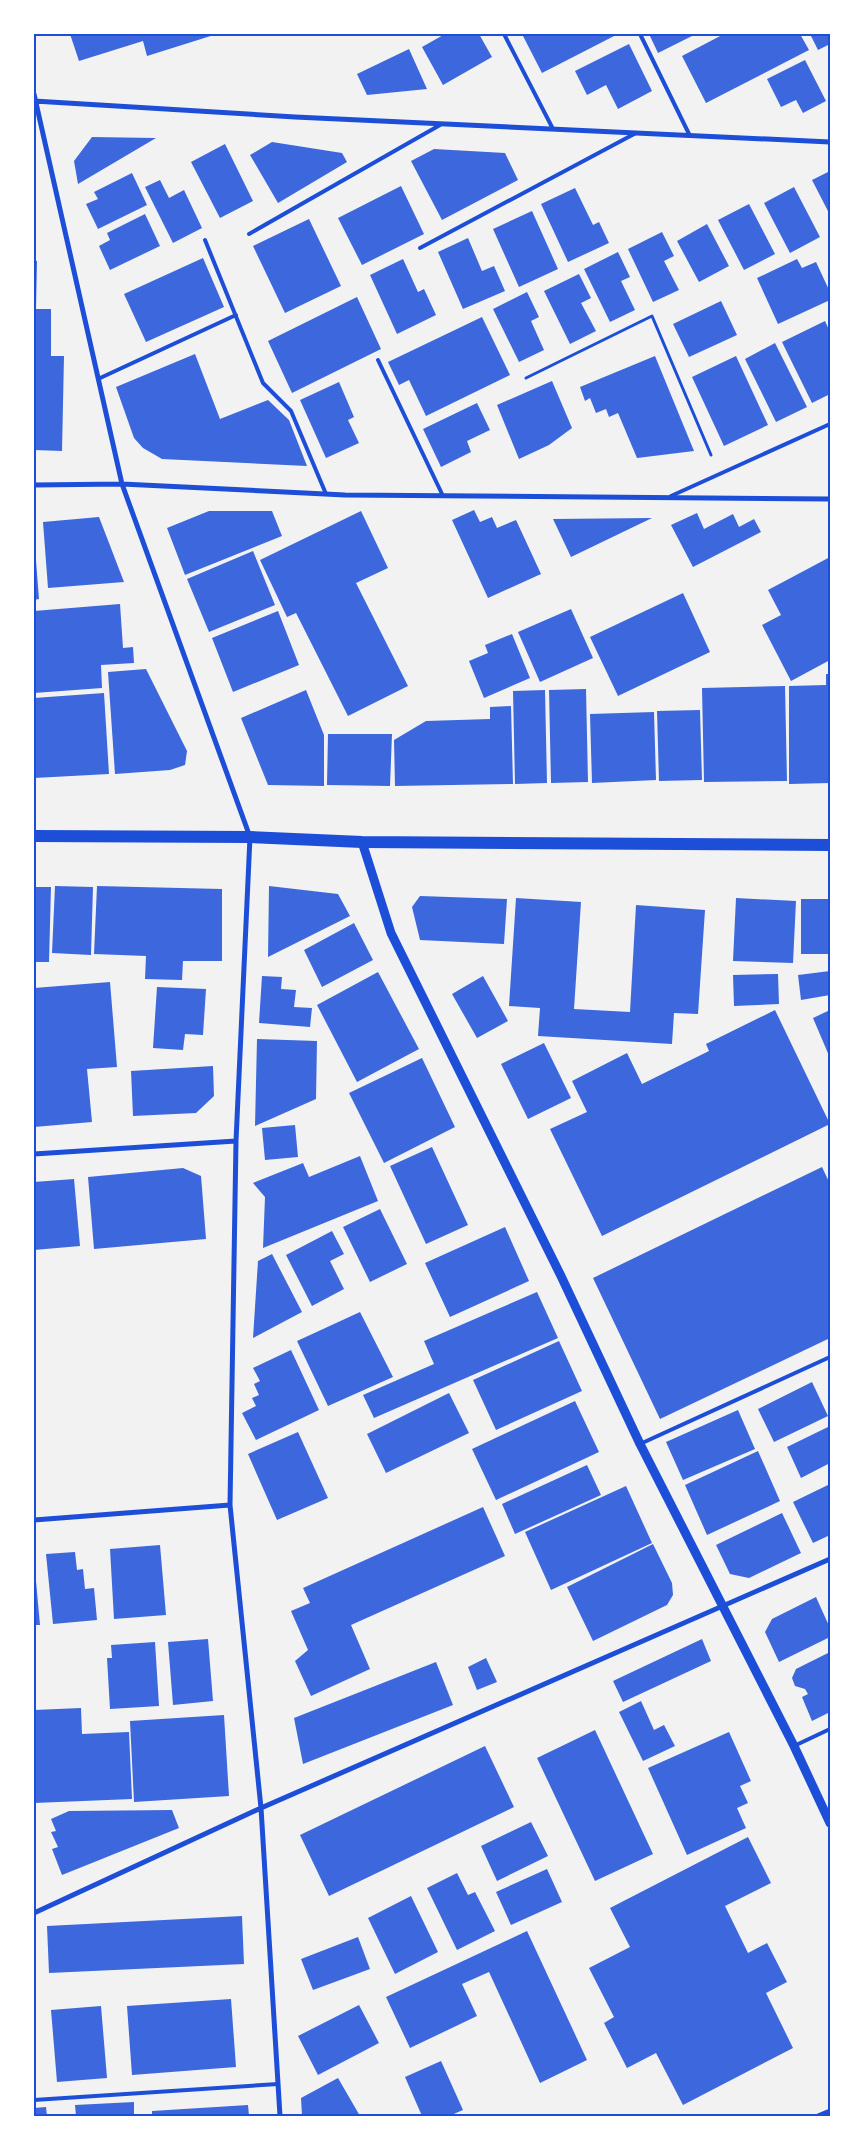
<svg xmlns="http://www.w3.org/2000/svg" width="864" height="2150" font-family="Helvetica,sans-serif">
  <rect width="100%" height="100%" fill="#f2f2f2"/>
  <!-- building -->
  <path fill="#3d67dc" d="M70,34h147l-70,22 -4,-15 -64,20z
    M445,34h34l13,23 -49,28 -21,-38z
    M522,34h96l-76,39z
    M649,34h47l-38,19z
    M724,34h76l9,16 -103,53 -24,-47z
    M810,34h20v10l-12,6z
    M629,44l23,47 -34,18 -12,-24 -19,10 -12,-24z
    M409,49l18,40 -60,6 -10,-21z
    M805,60l21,41 -23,12 -7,-13 -15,7 -14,-28z
    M92,137l64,1 -78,46 -4,-23z
    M272,142l70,11 5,9 -69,41 -28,-48z
    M225,144l28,57 -33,17 -29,-56z
    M434,149l71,4 13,27 -76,40 -31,-59z
    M830,171v44l-18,-35z
    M132,173l15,32 -49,24 -12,-25 12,-5 -4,-7z
    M160,180l9,18 15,-8 18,38 -29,15 -28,-56z
    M401,186l23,48 -62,31 -24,-47z
    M794,187l26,50 -30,16 -26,-50z
    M575,188l18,37 6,-3 10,21 -41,19 -27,-58z
    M749,204l26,50 -31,16 -26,-50z
    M532,211l26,58 -39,18 -26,-58z
    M145,214l15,32 -50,24 -11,-24 11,-6 -3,-7z
    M309,219l32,67 -56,27 -32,-67z
    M707,224l22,42 -30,16 -22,-41z
    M662,232l12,24 -10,5 15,29 -26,12 -25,-53z
    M468,238l14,33 12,-5 11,25 -42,18 -25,-57z
    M618,252l12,25 -9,4 14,29 -25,12 -26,-53z
    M203,258l21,49 -78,35 -22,-48z
    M403,259l15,33 6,-3 12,26 -39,19 -27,-59z
    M797,259l5,9 14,-6 14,30v8l-52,24 -21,-46z
    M34,260l3,1 -1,48h15v47h13l-2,95 -28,-1z
    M579,274l12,24 -10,5 15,28 -26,13 -26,-53z
    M527,292l12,25 -8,4 13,29 -25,12 -26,-53z
    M357,297l24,52 -89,44 -24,-52z
    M721,301l16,34 -48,22 -16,-33z
    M482,317l28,58 -84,41 -17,-36 -10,5 -11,-23z
    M825,321l5,11v62l-18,9 -30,-61z
    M775,343l32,64 -31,15 -31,-63z
    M195,354l25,65 48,-19 21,20 18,46 -145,-7 -19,-11 -9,-10 -18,-51z
    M655,356l39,95 -57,7 -19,-45 -9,4 -3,-8 -10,4 -6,-15 -5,3 -5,-14z
    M736,356l32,69 -44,21 -32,-69z
    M552,381l20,47 -23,17 -30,14 -22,-54z
    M339,382l15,35 -6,3 11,23 -33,15 -26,-58z
    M477,403l13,27 -23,11 4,11 -30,15 -18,-38z
    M474,510l6,12 12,-5 5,11 19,-8 25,54 -53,24 -36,-78z
    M209,511h63l10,25 -97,39 -18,-47z
    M361,511l27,57 -32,15 52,103 -60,30 -52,-103 -9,4 -27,-57z
    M697,513l7,16 29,-15 6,13 15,-8 7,13 -68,35 -22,-42z
    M99,517l25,65 -76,6 -5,-66z
    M652,518l-81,39 -18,-38z
    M34,535l5,64 -5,1z
    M253,551l22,54 -66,27 -22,-53z
    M830,557v103l-39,21 -29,-56 19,-10 -13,-25z
    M683,593l27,59 -92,44 -28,-59z
    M120,604l3,44 10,-1 1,16 -33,2 1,23 -68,5v-82z
    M571,609l22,49 -53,24 -22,-50z
    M278,611l21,54 -66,27 -21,-54z
    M512,634l18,44 -46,20 -15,-37 19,-8 -3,-8z
    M146,669l41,82 -2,14 -15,5 -55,4 -7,-102z
    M826,674h4v109l-41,1v-98l37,-1z
    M785,686l2,95 -83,1 -2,-94z
    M586,689l2,93 -37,1 -2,-93z
    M306,690l18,45v51l-56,-1 -27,-67z
    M545,690l2,93 -32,1 -2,-93z
    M104,693l5,81 -75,4v-80z
    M511,706l2,78 -118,2 -1,-46 32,-19 64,-2v-12z
    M700,710l2,70 -43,1 -2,-70z
    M654,712l2,68 -64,3 -2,-69z
    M328,734h64l-2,52 -63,-1z
    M55,886l38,1 -2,68 -39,-2z
    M97,886l125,3v72h-39l-1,19 -37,-1 1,-23 -52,-2z
    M269,886l69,8 12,22 -82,41z
    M34,887h17l-2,75h-15z
    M420,896l87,3 -3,45 -84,-4 -8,-33z
    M516,898l65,4 -7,107 56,3 6,-107 69,5 -7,104 -24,-1 -2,31 -134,-8 2,-28 -31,-2z
    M736,898l60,3 -3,62 -60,-2z
    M801,899h29v55h-29z
    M354,923l19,37 -51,27 -18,-37z
    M830,971v24l-29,5 -3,-25z
    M378,972l41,77 -62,33 -40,-77z
    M778,974l1,30 -45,2 -1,-31z
    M262,976l20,1 -1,12 15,1 -2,17 18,1 -2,19 -51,-4z
    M483,976l25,45 -31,17 -25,-44z
    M110,982l7,85 -30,2 5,53 -58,5v-139z
    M157,987l49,2 -3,46 -18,-1 -2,16 -30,-2z
    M775,1010l55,114 -228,112 -52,-107 37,-17 -15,-31 55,-28 15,31 67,-33 -3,-7z
    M830,1010v48l-17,-40z
    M257,1039l60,2 -1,58 -61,27z
    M544,1043l27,55 -43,21 -27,-55z
    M422,1058l33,69 -71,36 -35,-70z
    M213,1066l1,30 -18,17 -63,3 -2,-45z
    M295,1125l3,32 -33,3 -3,-32z
    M432,1147l36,78 -42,19 -36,-78z
    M360,1156l18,45 -115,47 2,-51 -12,-14 50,-20 6,14z
    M822,1167l8,17v154l-170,81 -67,-141z
    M183,1168l18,8 5,63 -112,10 -6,-72z
    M74,1179l6,67 -46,4v-68z
    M380,1209l27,55 -37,18 -27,-55z
    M505,1227l24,54 -79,36 -25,-54z
    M332,1231l12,23 -14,7 14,28 -32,17 -26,-51z
    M272,1254l30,58 -49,26 5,-77z
    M537,1292l21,46 -184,80 -11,-23 71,-31 -10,-23z
    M360,1312l33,65 -65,29 -31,-65z
    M559,1341l23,50 -86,39 -23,-50z
    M291,1350l28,60 -63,30 -14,-27 14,-7 -4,-8 7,-3 -5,-11 6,-3 -7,-13z
    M812,1382l16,34 -54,26 -16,-33z
    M449,1393l20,40 -83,40 -19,-39z
    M575,1401l24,51 -103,48 -24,-51z
    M738,1410l17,39 -72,31 -17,-38z
    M830,1426v37l-29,15 -14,-31z
    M298,1432l30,66 -51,22 -29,-66z
    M758,1451l22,50 -73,34 -22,-50z
    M587,1465l14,30 -86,39 -13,-30z
    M830,1484v51l-17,8 -20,-41z
    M626,1486l26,57 -101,47 -26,-58z
    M483,1507l22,49 -154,69 19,44 -59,27 -16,-35 13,-11 -17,-39 19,-8 -7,-15z
    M782,1513l19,40 -52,25 -19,-4 -14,-29z
    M653,1544l19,39 1,12 -6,10 -74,36 -26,-54z
    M160,1545l6,70 -52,4 -4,-70z
    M75,1552l2,18 6,-1 2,20 9,-1 3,32 -44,4 -7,-70z
    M34,1559l6,66h-6z
    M816,1597l14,31v9l-51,25 -14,-30 7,-13z
    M208,1639l5,62 -40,4 -5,-63z
    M702,1639l9,22 -88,41 -10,-21z
    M155,1642l4,64 -49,3 -3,-51h5l-1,-13z
    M830,1652v60l-18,9 -10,-24 6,-3 -3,-5 -10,-3 -3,-8 4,-9z
    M486,1658l11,24 -20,8 -9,-23z
    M436,1662l17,43 -150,59 -9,-46z
    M641,1701l13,29 10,-5 11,21 -32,15 -24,-49z
    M81,1708l1,26 47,-2 3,67 -98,4v-93z
    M224,1715l5,81 -95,6 -4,-81z
    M595,1730l58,124 -58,27 -58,-123z
    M729,1732l22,49 -11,5 8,17 -11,5 9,20 -59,27 -39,-87z
    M485,1746l29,61 -185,89 -29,-61z
    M172,1810l7,18 -117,47 -10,-26 6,-2 -7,-15 5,-1 -5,-12 18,-8z
    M531,1822l17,34 -51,25 -16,-35z
    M748,1837l23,46 -46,23 23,47 19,-10 20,39 -21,11 27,55 -110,57 -27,-52 -29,15 -23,-45 10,-6 -25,-49 41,-21 -20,-39z
    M547,1869l15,33 -51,23 -15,-33z
    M457,1873l11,22 7,-3 20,39 -38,19 -30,-62z
    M411,1896l27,56 -43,22 -27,-56z
    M242,1916l2,48 -195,9 -2,-47z
    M527,1931l60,129 -47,23 -51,-111 -27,12 15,32 -67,32 -24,-51z
    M358,1937l12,32 -57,21 -12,-31z
    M231,1999l5,68 -104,8 -5,-69z
    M359,2005l20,38 -61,32 -20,-39z
    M101,2006l6,72 -50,4 -6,-72z
    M441,2061l22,49 -14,6h-27l-17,-39z
    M338,2078l22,38h-58l-1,-18z
    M134,2102v14h-58l-1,-11z
    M248,2105l1,11h-97v-5z
    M46,2107l1,9h-13v-8z"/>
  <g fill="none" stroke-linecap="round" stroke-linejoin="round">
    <!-- path -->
    <path stroke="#1d4ed8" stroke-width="3" d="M526,378l126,-62 59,139"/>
    <!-- service -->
    <path stroke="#1d4ed8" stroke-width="4" d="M504,34l49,95
      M640,34l50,102
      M249,234l191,-109
      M205,240l58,143 28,28 35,83
      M420,248l216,-115
      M378,360l65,136
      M98,379l138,-64
      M671,496l159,-72
      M640,1444l190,-87
      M794,1746l36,-17
      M34,2100l244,-16"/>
    <!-- minor -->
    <path stroke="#1d4ed8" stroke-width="5" d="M34,94l88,390 128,353 -14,304 -6,364 31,303 19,308
      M34,101l261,16 535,25
      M34,485l88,-1 223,11 485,4
      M34,1154l202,-13
      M34,1520l196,-15
      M34,1913l227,-105 569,-249
      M818,2116l12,-5"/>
    <!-- tertiary -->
    <path stroke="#1d4ed8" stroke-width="9" d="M362,842l29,91 170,343 79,168 154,302 36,77"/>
    <!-- primary -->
    <path stroke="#1d4ed8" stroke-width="12" d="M34,836l216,1 112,5 468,3"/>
  </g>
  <!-- border -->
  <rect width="864" height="2150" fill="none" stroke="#ffffff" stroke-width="70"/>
  <rect x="35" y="35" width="794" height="2080" fill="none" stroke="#1d4ed8" stroke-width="2"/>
</svg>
